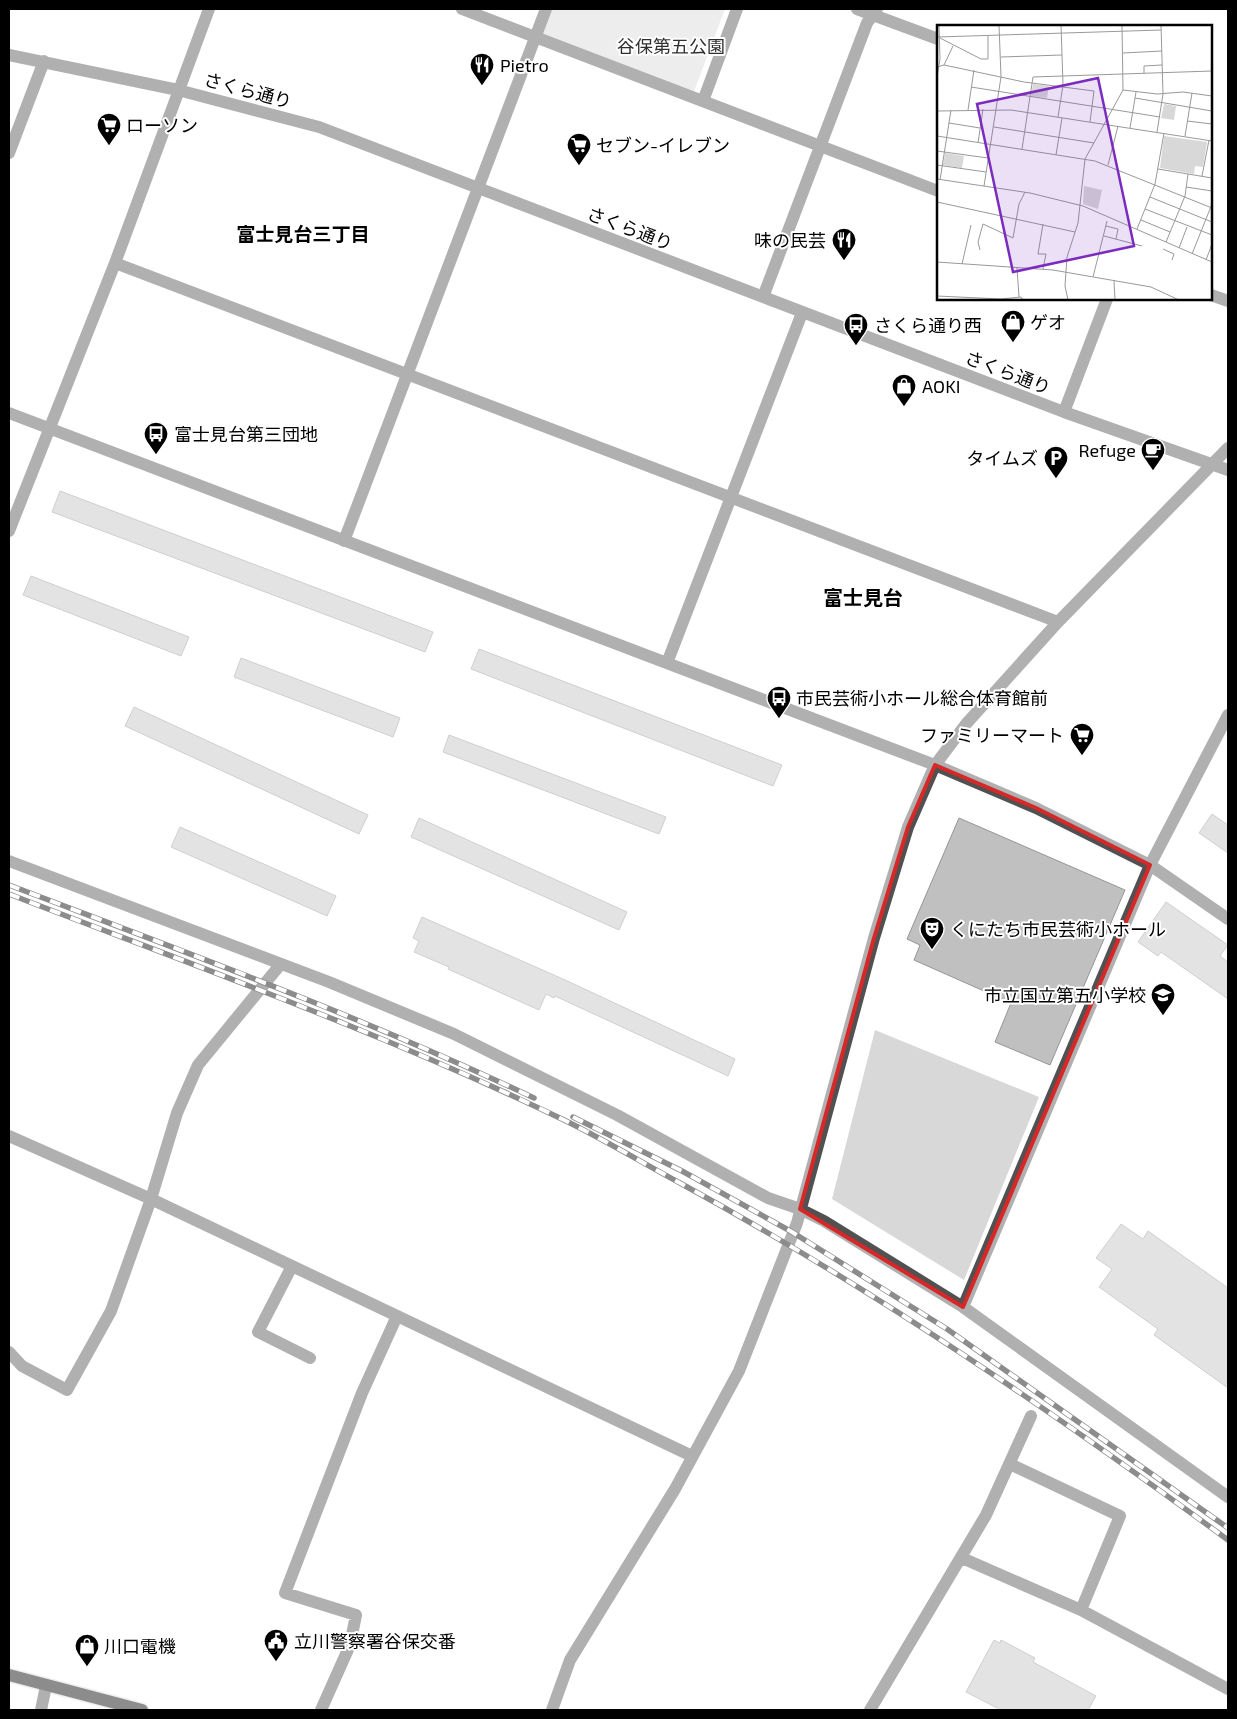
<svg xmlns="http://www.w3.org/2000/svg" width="1237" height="1719" font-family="'Exo 2','Noto Sans JP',sans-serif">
  <rect width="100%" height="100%" fill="#fff"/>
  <!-- green -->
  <path fill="#d8d8d8" d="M552,9h173l-32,85 -151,-58z
    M875,1030l164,67 -75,183 -132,-81z"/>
  <!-- building -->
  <path fill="#c0c0c0" stroke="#959595" d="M60,491l373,141 -8,20 -373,-140z
    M31,576l158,61 -8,19 -158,-61z
    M479,649l303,116 -9,21 -302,-117z
    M241,658l159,60 -7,19 -159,-60z
    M134,707l234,108 -9,19 -234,-108z
    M449,735l217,82 -7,17 -216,-82z
    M1212,814l16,11v28l-29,-20z
    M419,818l208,94 -8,18 -208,-93z
    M959,818l166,72 -75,175 -55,-23 16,-39 -97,-43 6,-15 -13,-6z
    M180,827l156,69 -9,20 -156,-69z
    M1166,902l62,43 -8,11 8,6v37l-67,-47 -3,4 -20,-14z
    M422,917l141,62 172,80 -7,17 -173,-80 -1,2 -8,-4 -7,16 -91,-41 1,-2 -35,-15 5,-11 -6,-3z
    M1121,1224l22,15 5,-8 80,57v100l-74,-53 4,-6 -59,-42 13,-18 -16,-11z
    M994,1640l6,3 1,-3 34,18 -2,4 63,34 -8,14h-87l-35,-18z"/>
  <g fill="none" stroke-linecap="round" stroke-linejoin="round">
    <defs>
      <path id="major" d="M9,1675l133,35"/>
    </defs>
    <!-- major casing -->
    <use href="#major" stroke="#dbdbdb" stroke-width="15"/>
    <!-- minor -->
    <path stroke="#515151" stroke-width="12" d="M462,9l476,182
      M857,9l81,30
      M9,55l169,35 141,37 745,285 164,58
      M703,101l34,-92
      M9,153l35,-92
      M115,263l943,359
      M1211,295l17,6
      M763,297l104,-274 10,-14
      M1064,412l43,-113
      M9,413l926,352 101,43 114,57 78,54
      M9,531l106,-268 94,-254
      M344,541l202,-532
      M667,663l135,-350
      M9,861l320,121 125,52 163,81 151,83 32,11 24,12 139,86 265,190
      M9,1136l142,63 541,257
      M292,1266l-34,66 52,26
      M963,1307l187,-442 78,-150
      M9,1352l13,14 45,24 44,-79 40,-112 26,-86 21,-48 82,-100
      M1010,1464l110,52 -39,94
      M962,1558l119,52 147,79
      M41,1710l5,-24
      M321,1710l29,-65 6,-30 -71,-22 77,-200 35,-77
      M552,1710l18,-50 105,-171 64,-118 58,-148 77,-285 34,-111 27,-62 31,-41 92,-102 170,-174
      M870,1710l116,-195 45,-99"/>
    <!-- major -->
    <use href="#major" stroke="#000" stroke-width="12"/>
    <defs>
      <path id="rail" d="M9,885c176,67 354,132 525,213
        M9,894c186,72 375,139 555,226 39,19 77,42 116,63 192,105 372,228 548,357
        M573,1117l109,54 110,61 155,97 281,199"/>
    </defs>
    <!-- rail casing -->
    <use href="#rail" stroke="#000" stroke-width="5.5"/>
    <!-- rail -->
    <use href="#rail" stroke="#fff" stroke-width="4" stroke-dasharray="11" stroke-linecap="butt"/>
  </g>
  <!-- marked area -->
  <path d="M0 0H1237V1719H0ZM935,765l101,43 114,57 -187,442 -163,-98 74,-271 34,-111z" fill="#fff" fill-opacity=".55" fill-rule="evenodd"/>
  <path fill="none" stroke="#d62828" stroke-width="4" stroke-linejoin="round" d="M935,765l101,43 114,57 -187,442 -163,-98 74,-271 34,-111z"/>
  <!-- icons -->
  <defs>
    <symbol id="restaurant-pin" viewBox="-11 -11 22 30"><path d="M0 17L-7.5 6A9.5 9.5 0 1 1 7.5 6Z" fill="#000" stroke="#fff"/><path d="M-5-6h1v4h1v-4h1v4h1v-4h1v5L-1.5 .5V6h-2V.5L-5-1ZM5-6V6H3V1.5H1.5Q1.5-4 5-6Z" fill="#fff"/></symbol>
    <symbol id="supermarket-pin" viewBox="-11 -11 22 30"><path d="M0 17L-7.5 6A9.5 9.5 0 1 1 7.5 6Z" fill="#000" stroke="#fff"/><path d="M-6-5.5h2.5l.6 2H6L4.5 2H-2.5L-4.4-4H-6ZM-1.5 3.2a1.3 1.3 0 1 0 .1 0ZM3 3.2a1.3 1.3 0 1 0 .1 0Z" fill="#fff"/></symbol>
    <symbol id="shop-pin" viewBox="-11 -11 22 30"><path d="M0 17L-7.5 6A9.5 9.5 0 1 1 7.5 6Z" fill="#000" stroke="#fff"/><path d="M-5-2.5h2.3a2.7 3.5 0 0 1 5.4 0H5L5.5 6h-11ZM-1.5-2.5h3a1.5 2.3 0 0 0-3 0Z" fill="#fff"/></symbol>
    <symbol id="bus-pin" viewBox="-11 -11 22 30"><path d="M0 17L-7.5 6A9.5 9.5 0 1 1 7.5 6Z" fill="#000" stroke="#fff"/><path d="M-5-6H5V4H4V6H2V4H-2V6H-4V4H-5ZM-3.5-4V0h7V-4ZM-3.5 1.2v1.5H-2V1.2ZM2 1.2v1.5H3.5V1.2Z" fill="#fff"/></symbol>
    <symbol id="cafe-pin" viewBox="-11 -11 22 30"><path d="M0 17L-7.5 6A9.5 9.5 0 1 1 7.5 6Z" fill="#000" stroke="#fff"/><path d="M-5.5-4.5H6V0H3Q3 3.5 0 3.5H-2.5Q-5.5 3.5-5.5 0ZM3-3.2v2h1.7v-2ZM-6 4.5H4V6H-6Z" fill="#fff"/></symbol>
    <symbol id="parking-pin" viewBox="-11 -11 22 30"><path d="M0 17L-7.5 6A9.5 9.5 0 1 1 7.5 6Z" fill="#000" stroke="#fff"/><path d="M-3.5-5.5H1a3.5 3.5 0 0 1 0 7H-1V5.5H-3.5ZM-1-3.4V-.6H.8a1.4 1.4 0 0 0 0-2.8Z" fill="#fff"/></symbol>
    <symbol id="theatre-pin" viewBox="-11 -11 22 30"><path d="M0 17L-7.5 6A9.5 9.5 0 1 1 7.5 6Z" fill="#000" stroke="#fff"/><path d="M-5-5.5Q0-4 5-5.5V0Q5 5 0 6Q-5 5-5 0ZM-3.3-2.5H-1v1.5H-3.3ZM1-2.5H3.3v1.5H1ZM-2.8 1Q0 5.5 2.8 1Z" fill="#fff"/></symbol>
    <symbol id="school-pin" viewBox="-11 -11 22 30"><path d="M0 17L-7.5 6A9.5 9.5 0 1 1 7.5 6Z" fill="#000" stroke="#fff"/><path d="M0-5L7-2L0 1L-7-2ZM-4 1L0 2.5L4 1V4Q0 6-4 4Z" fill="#fff"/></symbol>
    <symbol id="civic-pin" viewBox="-11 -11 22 30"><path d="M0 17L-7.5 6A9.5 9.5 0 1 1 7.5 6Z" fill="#000" stroke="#fff"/><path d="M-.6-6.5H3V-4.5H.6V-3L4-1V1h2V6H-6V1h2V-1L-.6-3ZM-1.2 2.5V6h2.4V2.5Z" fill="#fff"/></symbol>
  </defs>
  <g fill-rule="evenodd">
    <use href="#restaurant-pin" x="468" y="51" width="28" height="38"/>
    <use href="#supermarket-pin" x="95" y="111" width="28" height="38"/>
    <use href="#supermarket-pin" x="565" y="131" width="28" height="38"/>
    <use href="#restaurant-pin" x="830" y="226" width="28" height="38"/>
    <use href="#shop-pin" x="999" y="308" width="28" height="38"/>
    <use href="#bus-pin" x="842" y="311" width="28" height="38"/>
    <use href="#shop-pin" x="890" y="372" width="28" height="38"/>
    <use href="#bus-pin" x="142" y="420" width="28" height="38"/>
    <use href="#cafe-pin" x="1139" y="436" width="28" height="38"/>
    <use href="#parking-pin" x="1042" y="444" width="28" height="38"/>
    <use href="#bus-pin" x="765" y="684" width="28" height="38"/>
    <use href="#supermarket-pin" x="1068" y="721" width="28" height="38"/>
    <use href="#theatre-pin" x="918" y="915" width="28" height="38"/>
    <use href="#school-pin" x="1149" y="981" width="28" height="38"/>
    <use href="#civic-pin" x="262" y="1627" width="28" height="38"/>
    <use href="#shop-pin" x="73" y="1632" width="28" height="38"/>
  </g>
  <g text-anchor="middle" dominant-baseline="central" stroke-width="4" stroke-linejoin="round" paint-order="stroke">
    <!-- park labels -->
    <g font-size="18" fill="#2f2f2f" stroke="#fff">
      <text x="671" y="46">谷保第五公園</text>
    </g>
    <!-- poi labels -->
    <g font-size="18" fill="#000" stroke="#fff" text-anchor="start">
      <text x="500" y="65">Pietro</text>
      <text x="126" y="125">ローソン</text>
      <text x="596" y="145">セブン-イレブン</text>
      <text x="826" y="240" text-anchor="end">味の民芸</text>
      <text x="1030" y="322">ゲオ</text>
      <text x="874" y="325">さくら通り西</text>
      <text x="922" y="386">AOKI</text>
      <text x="174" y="434">富士見台第三団地</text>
      <text x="1136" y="450" text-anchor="end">Refuge</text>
      <text x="1038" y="458" text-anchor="end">タイムズ</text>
      <text x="796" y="698">市民芸術小ホール総合体育館前</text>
      <text x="1064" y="735" text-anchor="end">ファミリーマート</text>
      <text x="950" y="929">くにたち市民芸術小ホール</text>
      <text x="1146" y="995" text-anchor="end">市立国立第五小学校</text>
      <text x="294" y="1641">立川警察署谷保交番</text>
      <text x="104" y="1646">川口電機</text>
    </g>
    <!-- street labels -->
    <g font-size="18" fill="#000" stroke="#fff">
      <text transform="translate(248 90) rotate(15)">さくら通り</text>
      <text transform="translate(630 228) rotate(21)">さくら通り</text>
      <text transform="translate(1008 372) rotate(21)">さくら通り</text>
    </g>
    <!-- neighbourhood labels -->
    <g font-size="19" font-weight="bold" fill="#000" stroke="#fff">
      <text x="303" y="233">富士見台三丁目</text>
    </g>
    <!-- quarter labels -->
    <g font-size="20" font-weight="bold" fill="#000" stroke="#fff">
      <text x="863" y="597">富士見台</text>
    </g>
  </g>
  <!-- overview -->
  <g transform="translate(937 25)">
    <rect width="275" height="275" fill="#fff"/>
    <path d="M96,59l16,2 -2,12 -16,-2zM227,79l12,2 -2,14 -13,-2zM227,111l43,6 -4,25 -8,-1 -1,8 -34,-6zM8,128l19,3 -2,12 -19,-3zM147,161l18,4 -4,19 -15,-5z" fill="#d8d8d8"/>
    <path fill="none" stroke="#999" stroke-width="1" d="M0,12l224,-7M3,13l41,21h7v-23M186,28l39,-2M64,32l61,-2M7,40l9,-19M0,42l7,-2 80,17 70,9 -4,31M207,48v-7l18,-1M0,52l3,-18 -1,-34M34,62l189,30M186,65l34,4 26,-2 29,4M198,73l77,13M31,85l6,-40M0,86l74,-1 201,31M121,92l5,-32 -2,-60M250,96l25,3M12,98l31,5M57,102l100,16M193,103l6,-36M220,107l6,-38 -2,-69M0,111l158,25 117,47M248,111l7,-43M41,118l5,-34M85,124l11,-72 179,-6M0,126l51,7M119,130l6,-37M0,140l49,7M171,140l10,-39M221,144l54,9M265,151l7,-36M0,154l93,14 53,13 129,56M3,155l11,-70M47,161l17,-109 -2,-52M249,162l26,4M213,172l62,25M0,177l138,30M208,184l67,26M204,195l29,12M169,201l12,3 -2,10M200,204l18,-45 9,-51M167,211l38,10M229,217l19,-46 3,-22M242,223l8,-21M226,224l11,5 -2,6M43,225l-2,-8 5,-18 30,14 6,-34 6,-12M255,229l20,-50M269,235l6,-16M0,237l116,8 98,17 28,13M25,239l9,-39M80,243l2,29M106,244l3,-15h-8l5,-30M156,252l14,-56M177,256l1,19M0,271l64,3 20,-2 2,3M131,275l-3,-14 2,-29 11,-34 7,-64 38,-69 -1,-65"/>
    <path fill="#7b2cbf" fill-opacity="0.15" stroke="#7b2cbf" stroke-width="2.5" d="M161,53l36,168 -121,26 -36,-168z"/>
    <rect width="275" height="275" fill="none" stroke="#000" stroke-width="2.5"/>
  </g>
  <!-- border -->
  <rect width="1237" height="1719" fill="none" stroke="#000000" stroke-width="20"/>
</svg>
